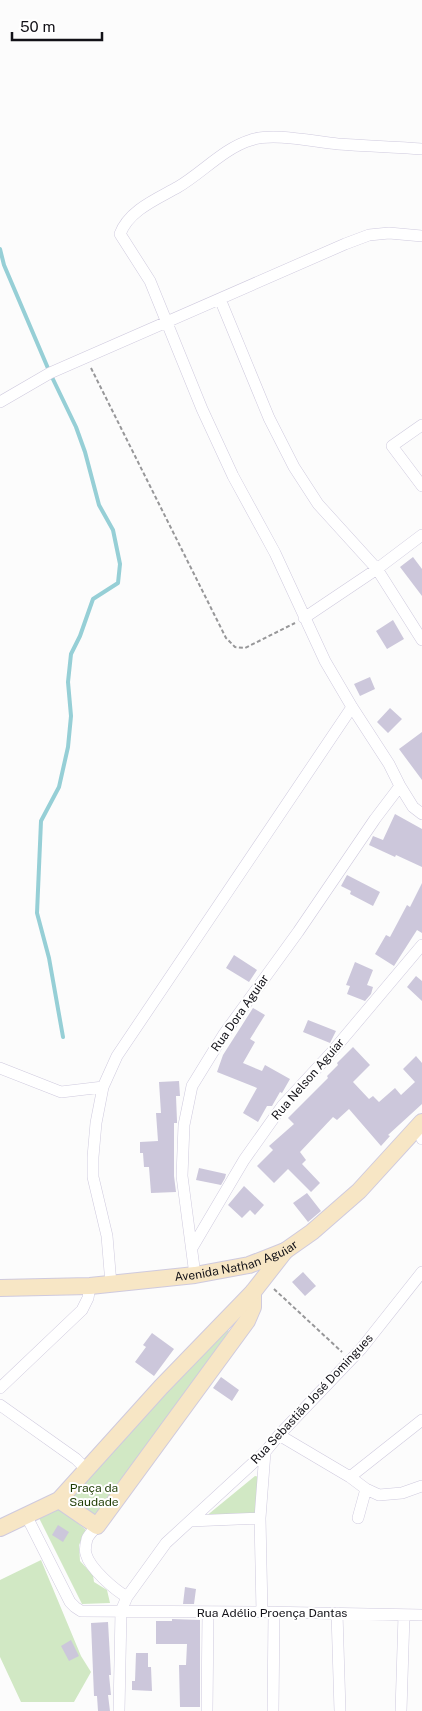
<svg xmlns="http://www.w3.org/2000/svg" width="422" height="1711" font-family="'Public Sans',sans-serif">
  <rect width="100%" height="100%" fill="#fcfcfc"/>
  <!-- green -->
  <path fill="#d1e8c4" d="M224,1327l5,4 -132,187 -26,-20z
    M255,1476l5,1 2,37 -57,3z
    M59,1507l27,23 -7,15 1,16 13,14 1,7 13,8 3,13 -28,1 -43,-86z
    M41,1560l40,96 10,16 -17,30h-53l-21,-45v-77z"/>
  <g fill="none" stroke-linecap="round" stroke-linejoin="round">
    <!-- stream -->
    <path stroke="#96cfd6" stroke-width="4" d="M0,249l4,16 46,108 26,54 9,25 14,53 14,25 7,34 -2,19 -25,16 -13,37 -9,18 -3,28 3,34 -3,31 -9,40 -18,34 -4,92 12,45 14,79"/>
  </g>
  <!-- building -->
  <path fill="#ccc7db" d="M413,557l9,12v27l-22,-29z
    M393,620l11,19 -17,10 -11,-18z
    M370,677l5,12 -15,7 -6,-12z
    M390,708l12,11 -14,14 -11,-11z
    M422,732v48l-23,-31z
    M395,814l27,15v38l-26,-12 -1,2 -26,-12 4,-9 10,4z
    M347,875l33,17 -7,14 -23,-12 1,-3 -10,-5z
    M422,883v50l-5,-3 -23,36 -19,-12 11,-19 4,2 17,-32 3,2z
    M234,955l23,15 -8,12 -23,-14z
    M355,962l18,8 -6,15 6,2 -2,7 -6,7 -18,-7 3,-8 -4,-1z
    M416,976l6,5v20l-15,-14z
    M253,1008l12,7 -15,24 5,3 -12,21 19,8 3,-6 25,14 -8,14 -2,-1 -8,14h-5l-9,16 -15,-9 14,-25 -40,-16 6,-17z
    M308,1020l28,11 -6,12 -27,-11z
    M353,1047l17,18 -17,17 16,17 4,-3 6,6 16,-14 6,7 14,-13 -12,-13 13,-13 6,7v41l-34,31 2,1 -9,10 -32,-37 -12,11 -4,-3 -33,35 6,8 -4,4 18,19 -9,9 -23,-23 -14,14 -17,-17 16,-16 -4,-4 25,-22 -6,-6 40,-40 -1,-2 11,-11 -1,-2z
    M179,1081l1,15h-4l1,25v2h-3v53l2,16 -25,1 -2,-26h-5l-1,-14h-3v-11l18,-1 -2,-28h5l-2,-31z
    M199,1168l27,6 -1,4 -4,7 -25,-5z
    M244,1186l20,19 -9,10 -5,-5 -8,8 -14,-13z
    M307,1193l14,18 -13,11 -15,-19z
    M303,1272l13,14 -11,10 -13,-14z
    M152,1333l22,16 -20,27 -19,-14 11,-15 -3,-2z
    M221,1377l18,13 -7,11 -19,-13z
    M58,1525l11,7 -6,10 -11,-7z
    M185,1587l11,2 -2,15h-11z
    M172,1619l28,1v87h-20l-1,-42h7l1,-21h-31v-23h16z
    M108,1622l3,53h-2l2,20h-3l2,16h-12l-1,-15h-3l-3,-73z
    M71,1640l8,16 -10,5 -8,-15z
    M136,1653h12v14h3l1,24 -20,-1v-9h3z"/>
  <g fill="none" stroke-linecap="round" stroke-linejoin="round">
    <defs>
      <path id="street" d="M422,149c-28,-2 -56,-3 -84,-5 -23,-2 -65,-12 -87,-4 -27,8 -49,33 -73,47 -21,12 -49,23 -58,47l30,47 52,128 31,67 42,77 50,108 27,46 37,57 11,22 13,21 9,7
        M220,299l49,119 25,49 24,37 59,65 45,71
        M0,402l50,-29 295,-129 24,-9 20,-2 33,3
        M422,425l-30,21 30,40
        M304,618l73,-49 45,-34
        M0,1068l61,24 42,-5
        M417,1128l5,11
        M192,1248l52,-88 39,-55 48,-52 91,-108
        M195,1275l-13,-99 2,-51 8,-39 32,-52 74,-102 77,-113 25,-33
        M111,1284l-4,-48 -14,-59v-20l3,-34 7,-36 14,-31 235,-349
        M0,1388l82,-78 6,-12 2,-12
        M0,1405l76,54 10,10
        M279,1435l71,42 16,12 13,6 23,-2 20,-7
        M350,1477l72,-57
        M27,1517l43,85 5,5 6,4 181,1 160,3
        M358,1518l8,-29
        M190,1521l70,-3
        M97,1526c-3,4 -8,8 -10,13 -1,4 -2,12 -1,15 4,15 29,36 41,43
        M262,1612l-2,-94 5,-66
        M337,1613l3,98
        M119,1711l2,-100 6,-14 39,-54 99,-91 14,-17 82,-86 61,-77
        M207,1711l1,-98
        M273,1711l1,-98
        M401,1711l3,-96"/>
      <g id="secondary">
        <path id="s1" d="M0,1288l90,-2 105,-11 54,-10 36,-14 27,-19 47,-41 63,-69"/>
        <path d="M59,1500l38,26 150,-205 6,-14v-15"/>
        <path d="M0,1528l59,-28 102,-113 92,-95 32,-41"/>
      </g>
    </defs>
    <!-- street casing -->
    <use href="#street" stroke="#cfcade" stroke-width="12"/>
    <!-- secondary casing -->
    <use href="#secondary" stroke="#cfcade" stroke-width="18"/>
    <!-- path -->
    <path stroke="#979799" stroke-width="2" stroke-dasharray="4 2.5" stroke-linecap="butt" d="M91,368l135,270 9,9 10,1 50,-25
      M274,1289l68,63"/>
    <!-- street -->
    <use href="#street" stroke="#fff" stroke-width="11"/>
    <!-- secondary -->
    <use href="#secondary" stroke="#f7e6c5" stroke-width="16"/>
  </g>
  <g text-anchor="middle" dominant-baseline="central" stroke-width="4" stroke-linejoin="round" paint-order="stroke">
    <!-- street labels -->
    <g font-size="12" fill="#121117" stroke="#fff">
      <text transform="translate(240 1013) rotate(-55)">Rua Dora Aguiar</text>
      <text transform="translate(308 1079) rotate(-49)">Rua Nelson Aguiar</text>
      <text stroke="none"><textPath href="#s1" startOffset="239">Avenida Nathan Aguiar</textPath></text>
      <text transform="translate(312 1399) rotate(-47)">Rua Sebastião José Domingues</text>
      <text x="272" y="1613">Rua Adélio Proença Dantas</text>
    </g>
    <!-- park labels -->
    <g font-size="12" fill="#1d3b02" stroke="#fff">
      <text x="94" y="1488">Praça da<tspan x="94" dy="14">Saudade</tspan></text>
    </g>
  </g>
  <!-- scale -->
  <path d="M12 32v8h90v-8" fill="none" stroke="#121117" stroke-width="2.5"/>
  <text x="20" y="32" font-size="15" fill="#121117" stroke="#ffffff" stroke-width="4" paint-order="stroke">50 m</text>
</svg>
